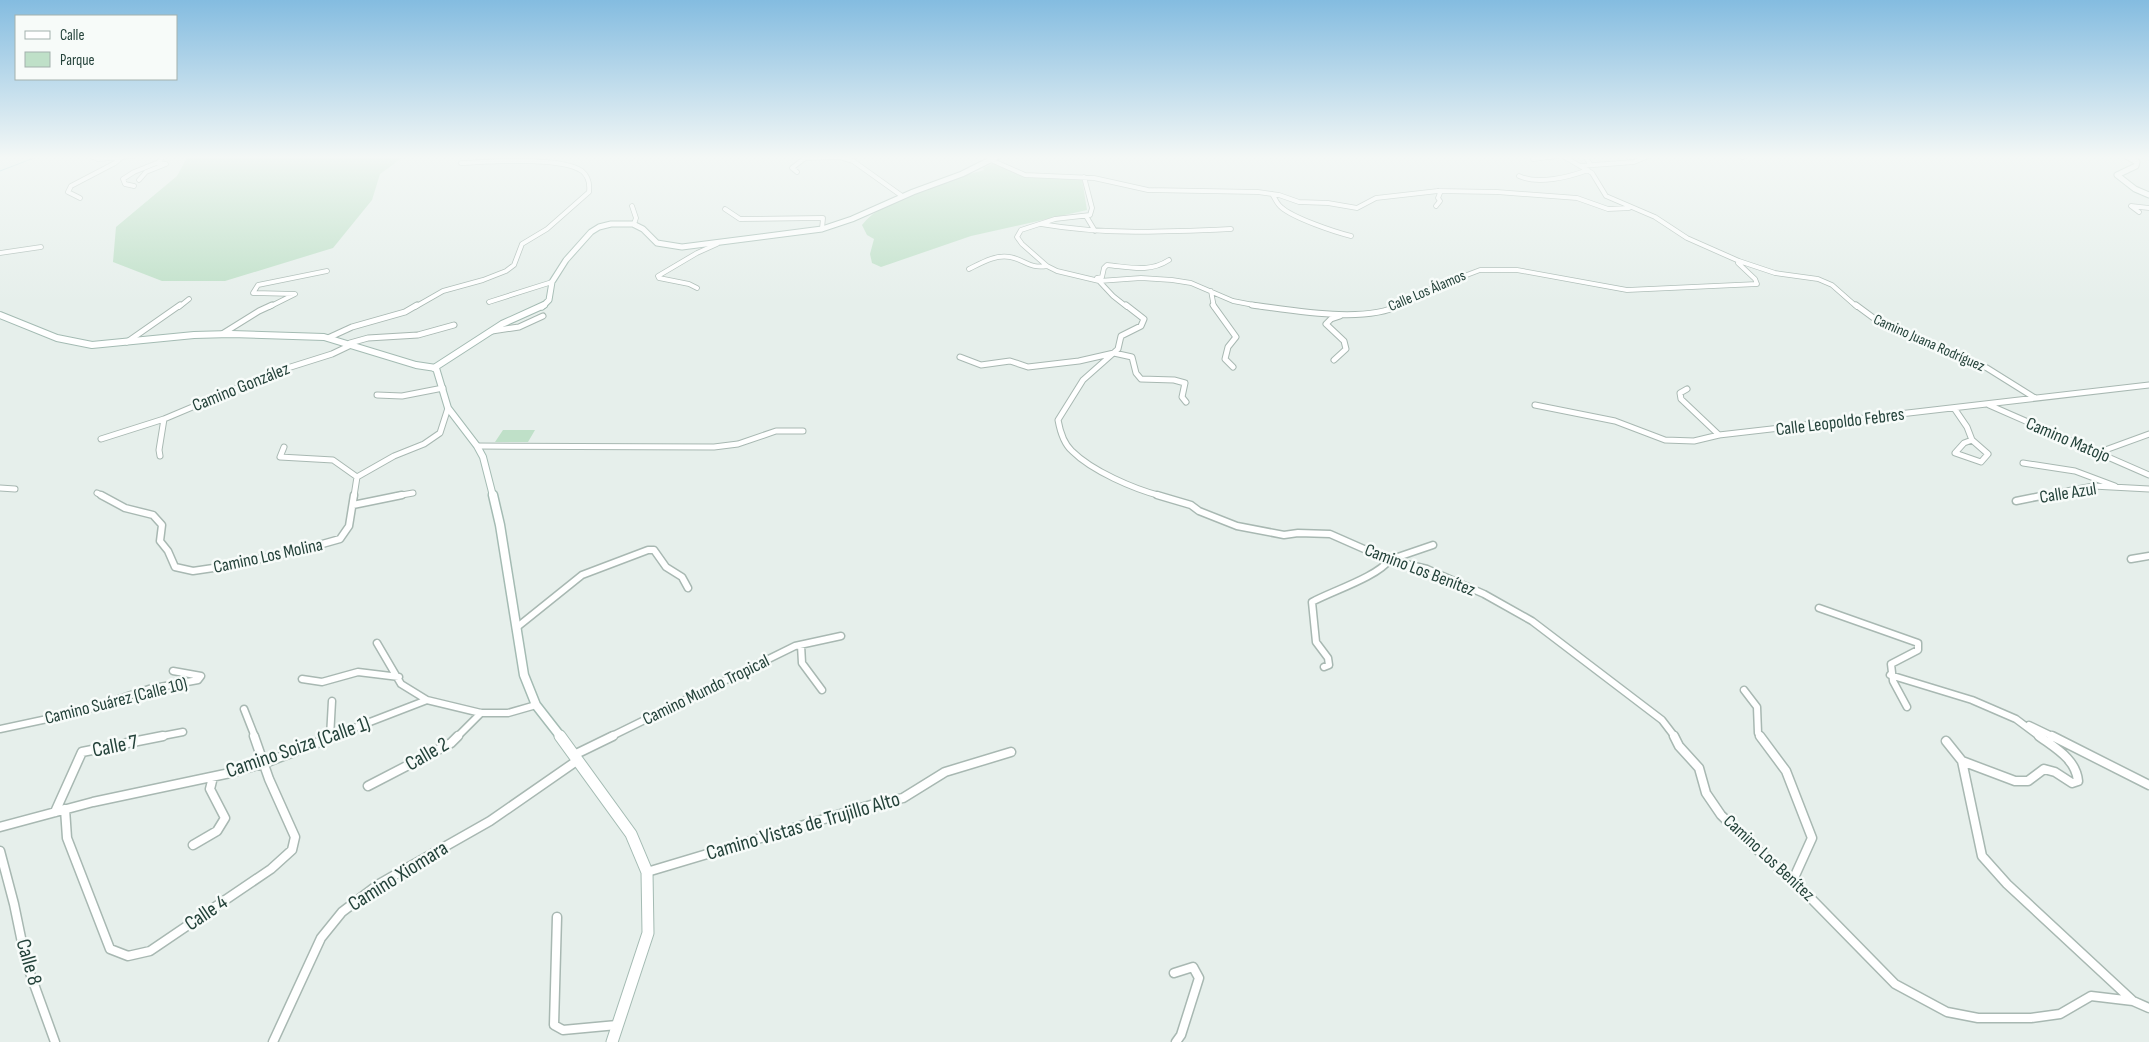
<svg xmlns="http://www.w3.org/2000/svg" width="2149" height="1042" font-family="'Sofia Sans Condensed',sans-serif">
  <rect width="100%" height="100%" fill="#e6efeb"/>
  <!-- green -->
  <path fill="#bfe0c8" d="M188,156h217l-25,18 -8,26 -39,48 -108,33h-63l-49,-19 3,-35 61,-51z
    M994,163c11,4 21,12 33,14 18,2 37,-2 55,2l5,31 -116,26 -90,31 -9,-4 -2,-9 4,-15 -7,-4 -5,-10c21,-28 87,-45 122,-55l-1,-2z
    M503,430h32l-7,12h-33z"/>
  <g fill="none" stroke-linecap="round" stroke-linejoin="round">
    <!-- stream -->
    <path stroke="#8ec9d4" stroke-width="1" d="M0,171l39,-15"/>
    <defs>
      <path id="street-far3" d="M91,156l7,3 34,-3
        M1563,156l29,17 14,23 49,21 32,21 52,23 36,12 43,6 14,6 25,22
        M1585,156l5,8
        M1740,156l3,1
        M1533,159l25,-3
        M991,160l34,15 69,3 54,12 110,2 21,3 20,7 29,1 29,5 19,-10 62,-7 59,1 80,6 31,11 21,-1
        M1580,166l54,-4 14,-6
        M797,172l-5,-4 13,-10 35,-1 13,4 49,35
        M1519,176c19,9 50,1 69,-6
        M1084,177l8,31 -2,7 -35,4 -34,11 -4,7 5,7 25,22 10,5 42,10 14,15 14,11
        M139,180l7,-8 20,-8 -9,-1
        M134,186l-9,-2 -2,-5 11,-7 25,-10 2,-3 -2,-3
        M1272,194c3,4 5,10 9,13 12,11 54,25 70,29
        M80,198l-12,-6 3,-6 44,-23 8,-7
        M632,206l4,12 -2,6
        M1436,206l4,-5 -2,-3 2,-5 -2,-2
        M725,209l15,10 83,-1 -1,11
        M2139,212l-8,-6 18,2
        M1086,216l9,15
        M1041,224c63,11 126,8 190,5
        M0,253l41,-6
        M969,269c12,-6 27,-15 41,-12 16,3 19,12 37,9
        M1097,278l5,-1 2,-9 3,-3c22,2 42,8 62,-5
        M1099,281l42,-3 31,2 19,3 42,18 31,6
        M697,288l-8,-4 -30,-6 -1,-2 39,-23 20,-9
        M1211,291l3,16
        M489,302l63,-20
        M179,307l10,-8
        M269,307l26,-13 -42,-1 5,-8 69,-14
        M415,307l28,-16 40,-11 23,-9 8,-6 8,-21 25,-15 42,-37c1,-8 -1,-16 -7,-21 -21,-15 -94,-9 -121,-8
        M1398,307l24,-15 58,-22h37l110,20 130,-6 -2,-5 -17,-16 1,-2"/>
      <path id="street-far2" d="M1126,305l18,14 -3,7 -20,10 -3,13 -35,31 -25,40c2,11 5,23 14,31 20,20 62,38 89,45
        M1213,305l23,32 -8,10 -3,12 8,8
        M1252,305c40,5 112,19 148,0
        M1856,305l23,17 108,46 48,30
        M492,331l27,-4 24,-11
        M222,334l37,-23 13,-6
        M328,338l24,-11 53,-15 12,-7
        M127,342l53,-37
        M350,343l18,-5 50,-3 36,-10
        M960,357l21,8 29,-4 18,6 51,-6 35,-8 18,4 4,16 5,6 33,1 11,3 -3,14 4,5
        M1334,360l12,-11 -2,-8 -18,-17 5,-5 9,-3
        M1687,389l-7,4 1,6 38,36
        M377,395l25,1 41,-8
        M1535,405l80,16 50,19 29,1 25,-6 430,-50
        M1989,405l160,70
        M1954,408l13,19 5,13
        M101,439l63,-20
        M1972,440l16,14 -7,8 -26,-9 9,-10z
        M477,446l237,1 24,-3 38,-13h27
        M284,447l-4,10 53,3 24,17
        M2097,453l52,-19
        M160,456l-1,-6 5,-31 114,-48 54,-17 21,-10
        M2023,463l52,8 40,15
        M0,488l15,1
        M97,493l6,3
        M354,496l3,-19 37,-21 30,-12 16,-11 8,-25
        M396,496l17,-3
        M2040,496l53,-10 56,3"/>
      <path id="street-far1" d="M101,495l24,13 28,7 9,10 -2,16 8,10 7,16 18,4 27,-4 74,-15 46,-13 9,-13 5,-31
        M1157,495l34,10 8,6 38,15 47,9 14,-2 32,1 59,26 38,9 57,25 48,27 130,99 13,17
        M2016,501l30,-6
        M353,505l49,-10
        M2131,559l18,-3
        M1819,608l99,35v7l-27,14 2,17 14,26
        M516,628l66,-53 66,-25h6l12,17 16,10 6,11
        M377,643l24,41 26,16
        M801,645l1,18 20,27
        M1324,667l5,-2 -1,-7 -12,-16 -4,-40c18,-10 67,-26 77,-42l44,-15
        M1890,675l82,25 44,19 24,18
        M302,679l20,3 36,-10 41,5
        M1744,690l13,17 1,26 3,4
        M244,709l11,28
        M2029,725l25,12
        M0,729l80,-17 69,-23 49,-9 3,-4 -28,-5
        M157,737l26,-5
        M330,737l2,-36
        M331,737l96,-37 54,13h27l28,-8
        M457,737l24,-24
        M610,737l185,-91 46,-10"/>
      <path id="street" d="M1674,736l5,10 20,22 7,25 15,22 32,31 40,34 102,104 52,28 31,6h53l29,-4 31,-18 42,5 16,7
        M1760,736l26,35 26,67 -19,42
        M2052,736l97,49
        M330,738v-2
        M1946,741l16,20 53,20h13l16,-12 11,3 17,11 6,-2c-2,-22 -23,-33 -39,-45
        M574,755l39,-19
        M1962,761l20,95 25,28 126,117
        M368,786l83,-43 7,-7
        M65,809l2,29 43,111 18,7 22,-5 121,-82 21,-19 3,-13 -26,-58 -15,-43
        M55,812l27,-60 81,-16
        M0,827l93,-25 137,-29 35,-10 70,-27
        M193,845l24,-14 8,-13 -15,-29 3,-12
        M0,851l14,53 12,58 29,80
        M647,872l224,-67 32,-7 42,-26 66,-20
        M557,917l-3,108 9,5 54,-5
        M1174,973l19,-6 6,11 -18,57 -5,7
        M273,1042l48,-104 21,-26 37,-28 111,-63 88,-61"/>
      <path id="secondary-far3" d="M2126,156l11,6 -1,4 -19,9 18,14 14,6
        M542,307l7,-7 3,-18 14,-22 25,-28 8,-5 12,-3h22l10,5 14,14 25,4 140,-18 30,-10 61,-27 49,-18 36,-18"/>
      <path id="secondary-far2" d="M0,315l57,23 35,7 102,-10 37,-1 93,3 92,28 20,3 12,40 29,38 6,11 10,39
        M434,368l68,-44 42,-19"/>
      <path id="secondary-far1" d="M493,495l7,30 24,150 12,30 25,32"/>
      <path id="secondary" d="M560,736l71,98 16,38 1,61 -36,109"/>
    </defs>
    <!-- street-far3 casing -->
    <use href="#street-far3" stroke="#a8b8b2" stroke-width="5.5"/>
    <!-- street-far2 casing -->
    <use href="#street-far2" stroke="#a8b8b2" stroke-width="7"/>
    <!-- street-far1 casing -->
    <use href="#street-far1" stroke="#a8b8b2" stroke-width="9"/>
    <!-- street casing -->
    <use href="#street" stroke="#a8b8b2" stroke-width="11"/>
    <!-- secondary-far3 casing -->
    <use href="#secondary-far3" stroke="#a4bbb3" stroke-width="7"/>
    <!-- secondary-far2 casing -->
    <use href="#secondary-far2" stroke="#a4bbb3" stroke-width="8"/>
    <!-- secondary-far1 casing -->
    <use href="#secondary-far1" stroke="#a4bbb3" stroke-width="11"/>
    <!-- secondary casing -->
    <use href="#secondary" stroke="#a4bbb3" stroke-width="13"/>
    <!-- street-far3 -->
    <use href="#street-far3" stroke="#fff" stroke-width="4"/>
    <!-- street-far2 -->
    <use href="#street-far2" stroke="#fff" stroke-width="5"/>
    <!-- street-far1 -->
    <use href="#street-far1" stroke="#fff" stroke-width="6"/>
    <!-- street -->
    <use href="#street" stroke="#fff" stroke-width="8"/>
    <!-- secondary-far3 -->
    <use href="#secondary-far3" stroke="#fff" stroke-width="5"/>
    <!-- secondary-far2 -->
    <use href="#secondary-far2" stroke="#fff" stroke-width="6"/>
    <!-- secondary-far1 -->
    <use href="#secondary-far1" stroke="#fff" stroke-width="8"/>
    <!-- secondary -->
    <use href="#secondary" stroke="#fff" stroke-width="11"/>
  </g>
  <!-- sky -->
  <linearGradient id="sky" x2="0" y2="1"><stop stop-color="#84bce0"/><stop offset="0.52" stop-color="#f4f8f6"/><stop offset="1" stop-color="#f4f8f6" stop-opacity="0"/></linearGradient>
  <rect width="2149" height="302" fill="url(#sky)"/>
  <g text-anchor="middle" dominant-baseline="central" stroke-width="5" stroke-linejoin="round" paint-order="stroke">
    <!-- far-street labels -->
    <g font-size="15" fill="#24423a" stroke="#f7fbf9">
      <text transform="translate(1427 291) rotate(-23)">Calle Los Álamos</text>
      <text transform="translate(1929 343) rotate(24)">Camino Juana Rodríguez</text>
    </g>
    <!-- street labels -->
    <g font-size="18" fill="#24423a" stroke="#f7fbf9">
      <text transform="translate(241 387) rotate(-22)">Camino González</text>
      <text transform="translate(1840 422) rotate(-7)">Calle Leopoldo Febres</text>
      <text transform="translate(2068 440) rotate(23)">Camino Matojo</text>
      <text transform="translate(2068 493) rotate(-9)">Calle Azul</text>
      <text transform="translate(268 556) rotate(-12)">Camino Los Molina</text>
      <text transform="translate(1420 570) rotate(21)">Camino Los Benítez</text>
      <text transform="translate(706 690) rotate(-26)">Camino Mundo Tropical</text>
      <text transform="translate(116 701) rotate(-14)">Camino Suárez (Calle 10)</text>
      <text transform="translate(1769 858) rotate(43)">Camino Los Benítez</text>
    </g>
    <!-- near-street labels -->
    <g font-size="21" fill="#24423a" stroke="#f7fbf9">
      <text transform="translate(115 746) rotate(-11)">Calle 7</text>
      <text transform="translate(298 747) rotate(-19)">Camino Soiza (Calle 1)</text>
      <text transform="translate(427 754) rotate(-30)">Calle 2</text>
      <text transform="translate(803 826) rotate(-16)">Camino Vistas de Trujillo Alto</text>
      <text transform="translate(398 876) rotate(-32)">Camino Xiomara</text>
      <text transform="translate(206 913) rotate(-34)">Calle 4</text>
      <text transform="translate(29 962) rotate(74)">Calle 8</text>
    </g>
  </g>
  <!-- legend -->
  <rect x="15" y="15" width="162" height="65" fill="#f7fbf9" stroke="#a3b1ad"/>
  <rect x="25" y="31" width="25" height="8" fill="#ffffff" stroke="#a3b1ad"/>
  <text x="60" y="40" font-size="15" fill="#24423a">Calle</text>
  <rect x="25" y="52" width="25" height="15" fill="#bfe0c8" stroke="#a3b1ad"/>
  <text x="60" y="65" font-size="15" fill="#24423a">Parque</text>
</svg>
